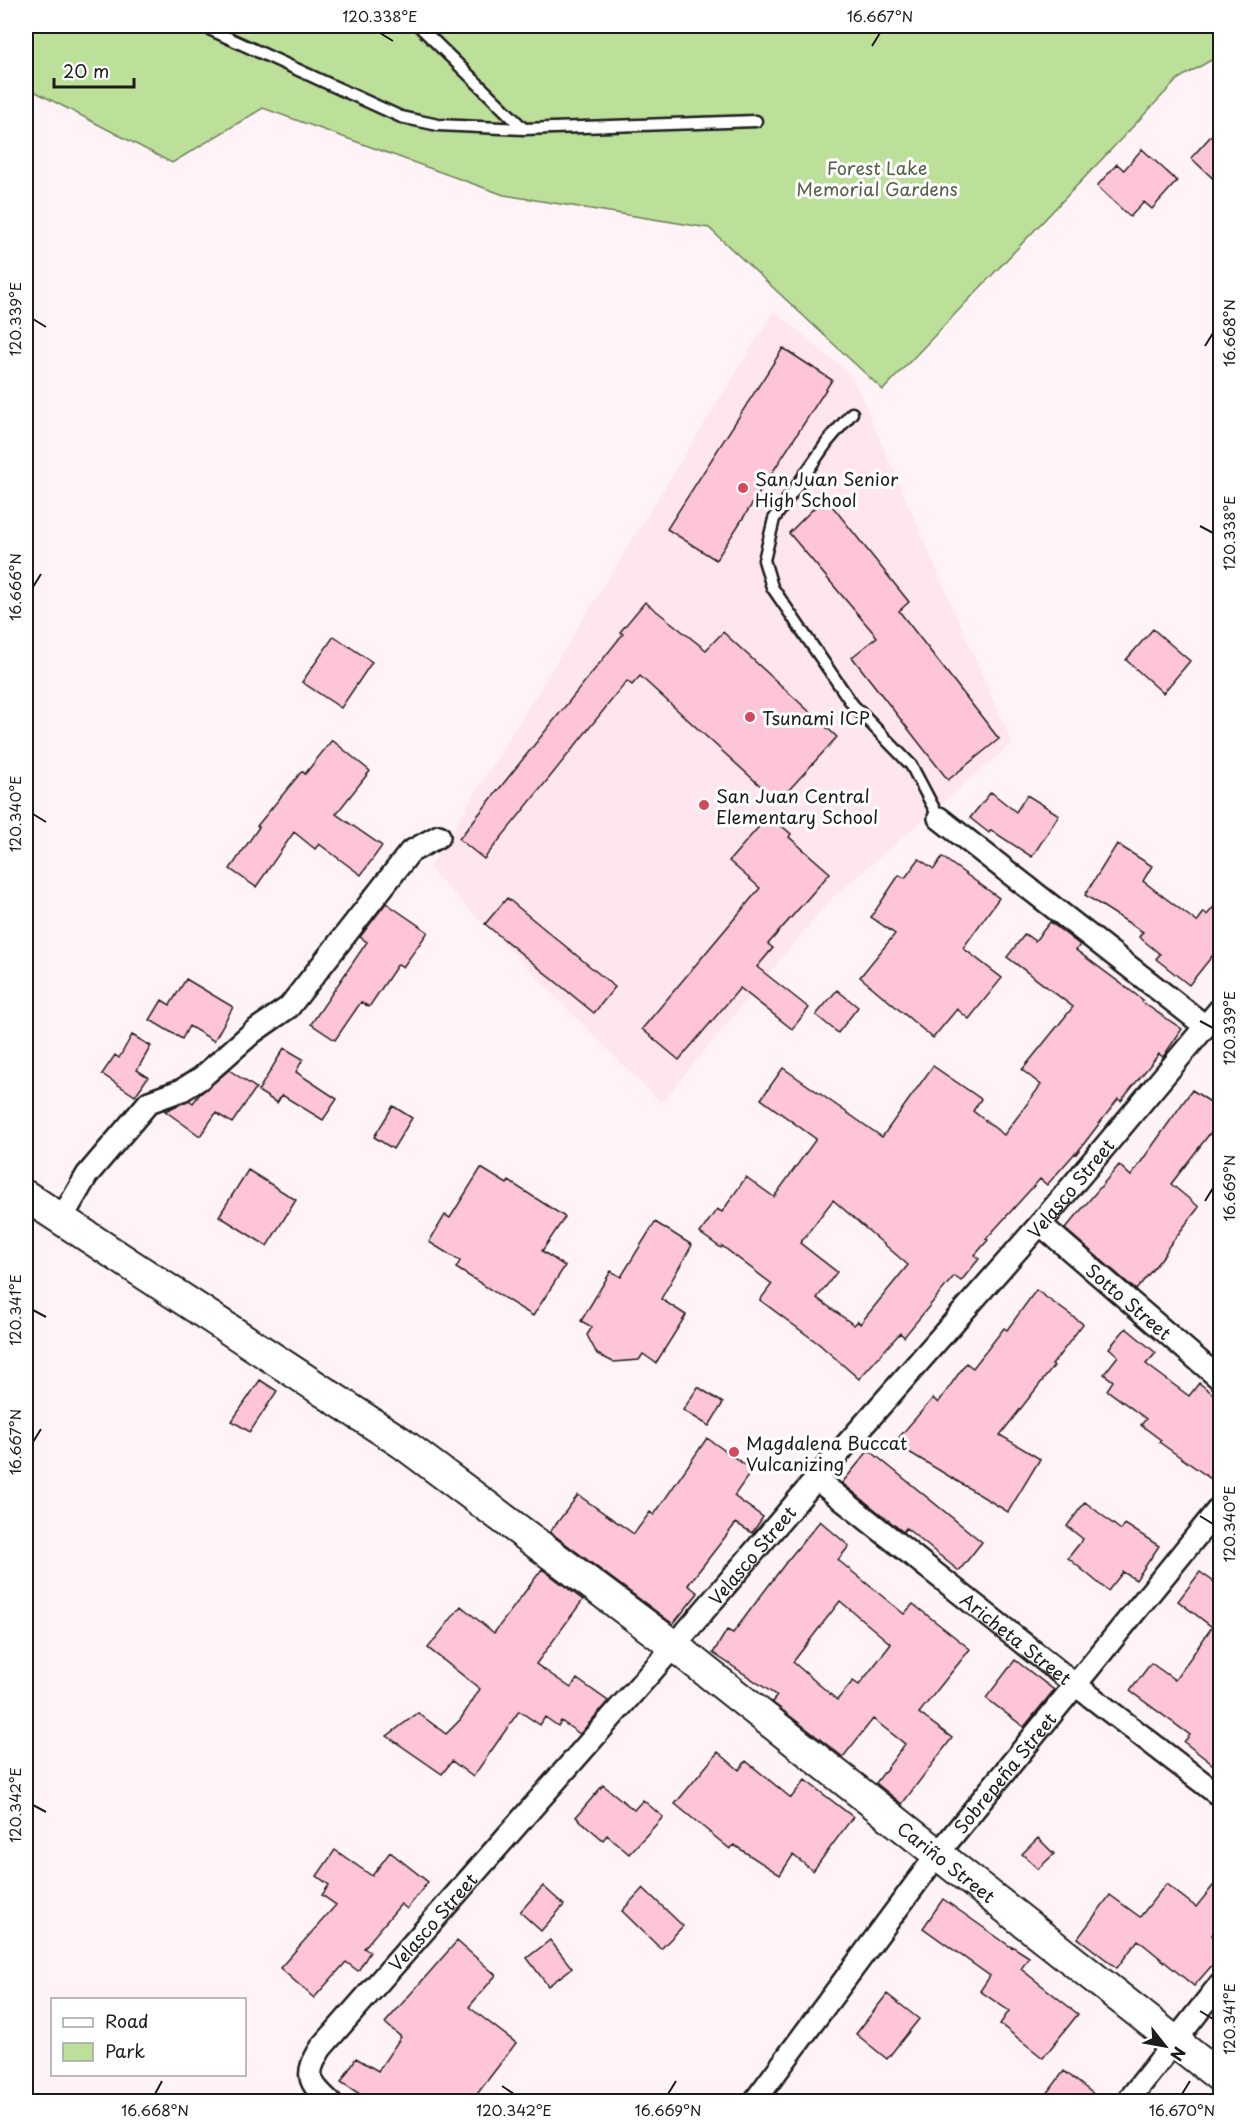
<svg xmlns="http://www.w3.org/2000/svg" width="1246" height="2127" font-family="'Playpen Sans',sans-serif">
  <rect width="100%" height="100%" fill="#fff3f7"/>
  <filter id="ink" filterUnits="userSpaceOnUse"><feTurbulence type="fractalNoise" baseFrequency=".0167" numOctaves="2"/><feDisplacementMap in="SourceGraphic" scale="12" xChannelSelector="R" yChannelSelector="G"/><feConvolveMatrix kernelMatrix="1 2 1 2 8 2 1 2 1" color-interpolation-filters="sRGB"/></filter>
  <g filter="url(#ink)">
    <!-- built -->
    <path fill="#ffe5ed" d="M774,311l78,65 160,367 -181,156 -170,204 -232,-235z"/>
    <!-- green -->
    <path fill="#bcdf99" stroke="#6c7e5a" stroke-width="1.5" d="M26,26h1194v29l-42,24 -295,311 -174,-162 -205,-33 -241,-87 -91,55 -146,-76z"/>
    <!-- building -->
    <path fill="#fec4d7" stroke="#1c1c1c" stroke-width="1.5" fill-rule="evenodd" d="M1221,125v61l-30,-28z
      M1142,149l35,32 -25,28 -8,-7 -14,15 -33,-31 20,-22 7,6z
      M783,348l49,32 -116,180 -49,-31z
      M825,497l84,105 -10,9 100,128 -51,41 -96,-123 25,-20 -88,-104z
      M645,602l61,48 17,-18 114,105 -59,65 -138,-126 -8,9 -5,-4 -143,178 -25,-20 164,-205 -3,-2z
      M1153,629l37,32 -27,32 -37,-33z
      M334,636l38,26 -31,46 -39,-26z
      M332,740l38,31 -34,43 46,32 -21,29 -42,-31 -4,5 -21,-17 -38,55 -26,-18 29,-42 -2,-1 45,-55 3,3z
      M991,792l25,20 11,-17 32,20 -27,42 -41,-27 -2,3 -19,-15z
      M769,815l22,19 -2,3 41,36 -62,71 5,4 -16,19 52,41 -17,21 -52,-41 -61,72 -37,-31 118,-141 -31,-27z
      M1117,844l35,22 -9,15 54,41 7,-10 3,3 14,-17v47l-32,40 -33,-26 4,-5 -21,-17 4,-5 -58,-37z
      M942,857l57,41 -36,50 39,30 -33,41 -12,-10 -24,29 -73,-61 35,-43 -24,-17 28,-42 6,3 14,-19 15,10z
      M507,898l108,89 -21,26 -109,-89z
      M386,903l42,29 -25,35 -5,-3 -29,43 -8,-5 -26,38 -24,-16 56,-82 -7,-5z
      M1050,922l30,23 -4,5 67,50 -1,2 40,27 -19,28 -4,-3 -38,47 -3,-2 -42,55 -1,-1 -28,32 -7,-6 -54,60 2,1 -13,15 4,4 -18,22 -7,-5 -50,61 -4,-4 -41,46 -40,-35 -59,-44 12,-16 -50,-38 -1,2 -21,-15 17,-24 5,3 24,-35 28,20 42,-58 -55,-40 22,-31 99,69 51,-71 48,33 -8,12 31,24 37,-50 -19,-15 51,-63 -66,-50 18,-23 10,7zM833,1200l75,65 -48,59 -2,-3 -4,4 -37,-27 20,-26 -37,-29z
      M186,979l47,28 -19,34 -25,-15 -7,13 -32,-19 12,-20 8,5z
      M837,990l21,17 -20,26 -22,-18z
      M132,1035l19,11 -14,24 11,7 -13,19 -33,-22 13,-19 4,3z
      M284,1048l19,11 -7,13 41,27 -14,21 -41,-25 -5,8 -19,-12z
      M229,1070l27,18 -24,35 -16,-10 -16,23 -35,-25 24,-11 4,3 6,-8z
      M1192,1090l29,19v10l-50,65 28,23 -30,39 -4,8 -29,36 -71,-61 54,-64 12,11z
      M393,1106l19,12 -19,31 -19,-12z
      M481,1168l26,16 2,-3 56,36 -23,34 23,15 -32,50 -77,-48 4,-7 -31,-19 16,-27 5,3z
      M248,1170l48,30 -29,46 -48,-30z
      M655,1222l37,23 -31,54 25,16 -30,48 -13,-9 -4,6 -26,2 -16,-8 -10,-19 5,-8 -11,-6 30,-50 10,6z
      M1036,1290l47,34 -31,41 2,1 -54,69 40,24 -32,53 -114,-69 39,-45 5,5 28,-40 7,5 31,-40 3,2z
      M1126,1328l30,25 -10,11 43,32 10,-13 22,17v86l-62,-44 2,-2 -20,-15 5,-6 -39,-29 6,-9 -9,-7 14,-18 -9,-8z
      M260,1380l17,11 -27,41 -18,-11z
      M698,1387l25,16 -14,23 -26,-16z
      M707,1438l45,32 -18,26 29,21 -11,16 -16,-10 -48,62 10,8 -25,31 -123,-92 28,-37 56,39 16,-22 4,3z
      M869,1450l113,92 -23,29 -53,-43 -3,4 -61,-49z
      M1085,1502l36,28 4,-6 34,22 -23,34 -13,-8 -15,19 -40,-33 15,-19 -16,-13z
      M820,1521l29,25 -11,14 66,54 9,-10 57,45 -51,64 33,25 -50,66 -26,-21 29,-39 -32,-25 -30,38 -71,-55 5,-6 -64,-43 14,-23 6,3 54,-72zM840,1601l51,43 -32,41 -6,-4 -16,19 -44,-38z
      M542,1569l41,31 -47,64 35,24 6,-9 31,22 -28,33 -19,-13 -3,5 -13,-9 -5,8 -21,-14 -46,66 -21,-16 -10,13 -55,-38 31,-23 28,21 14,-14 20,-31 -52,-41 33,-42 33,27z
      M1200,1572l21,15v184l-37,-29 6,-7 -60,-44 21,-28 24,17 37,-53 -34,-26z
      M1015,1660l39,30 -30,37 -38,-29z
      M718,1752l21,18 7,-9 45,37 14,-18 48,37 -40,54 -20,-16 -13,20 -46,-30 -4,4 -55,-45z
      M603,1785l31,25 9,-10 20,17 -34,37 -22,-19 -4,5 -27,-23z
      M1038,1838l16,16 -16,15 -16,-15z
      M335,1850l37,26 18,-24 38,30 -21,27 -6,-5 -37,44 6,4 -12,19 -12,-9 -32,36 -34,-30 56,-63 -14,-10 7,-10 -12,-9z
      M1221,1876v48l-9,11 9,8v12l-27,31 -56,-46 -21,28 -39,-30 32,-43 30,22 26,-33 30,23z
      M543,1886l21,19 -23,26 -21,-19z
      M643,1888l40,38 -22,23 -39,-38z
      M943,1899l68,48 1,-1 17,11 -8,12 57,45 -35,44 -43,-34 9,-13 -29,-20 10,-15 -67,-48z
      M550,1940l22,28 -24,18 -21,-28z
      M457,1941l39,34 -27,32 47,36 -45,59h-99l-31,-20 15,-24 22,13 23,-34 -16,-14z
      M887,1994l32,25 -32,40 -31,-25z
      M1064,2071l40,31h-63z"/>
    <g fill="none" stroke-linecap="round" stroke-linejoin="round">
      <defs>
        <path id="lane" d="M419,26l105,103
          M209,29l192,88 37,8 86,4 232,-8
          M852,413l-24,28 -54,78 -10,41 8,27 81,118 58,60 28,53"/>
        <g id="street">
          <path d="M939,818l266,208"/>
          <path d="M62,1218l25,-43 62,-73 33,-12 19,-12 52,-46 36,-25 121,-155 29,-16"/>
          <path id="s1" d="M1040,1224l180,155"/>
          <path id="s2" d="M816,1479l261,207 143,110"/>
          <path id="s3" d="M330,2102c-23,-21 -25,-28 -9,-54l353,-402 142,-167 224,-255 180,-215"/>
          <path id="s4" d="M754,2102l183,-247 283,-348"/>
          <path d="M1127,2102l93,-118"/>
        </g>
        <g id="secondary">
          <path id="s5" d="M26,1196l376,247 272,203 546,431"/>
        </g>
      </defs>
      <!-- lane casing -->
      <use href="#lane" stroke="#1c1c1c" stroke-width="15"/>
      <!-- street casing -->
      <use href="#street" stroke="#1c1c1c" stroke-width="26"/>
      <!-- secondary casing -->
      <use href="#secondary" stroke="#1c1c1c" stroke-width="34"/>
      <!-- lane -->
      <use href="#lane" stroke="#fff" stroke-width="10"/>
      <!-- street -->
      <use href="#street" stroke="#fff" stroke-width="21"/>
      <!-- secondary -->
      <use href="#secondary" stroke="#fff" stroke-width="30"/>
    </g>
  </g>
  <!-- ticks -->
  <path fill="none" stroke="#1c1c1c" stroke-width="2" d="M380,33l13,8M872,46l8,-13M33,319l13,8M1205,346l8,-13M1200,526l13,7M33,587l8,-13M33,814l13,8M1200,1021l13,7M1205,1201l8,-13M33,1310l13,7M33,1442l8,-13M1200,1516l13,8M33,1805l13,7M1200,2011l13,8M502,2086l12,8M155,2094l7,-13M668,2094l8,-13M1182,2094l8,-13"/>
  <!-- markers -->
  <g fill="#d1495b" stroke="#fff" stroke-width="2">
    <circle cx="743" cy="488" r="6"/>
    <circle cx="750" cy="717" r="6"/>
    <circle cx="704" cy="805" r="6"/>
    <circle cx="734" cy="1452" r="6"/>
  </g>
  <g text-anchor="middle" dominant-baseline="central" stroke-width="6" stroke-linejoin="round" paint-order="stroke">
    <!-- park labels -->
    <g font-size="18" fill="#546048" stroke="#fff">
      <text x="877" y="167">Forest Lake<tspan x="877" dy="21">Memorial Gardens</tspan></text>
    </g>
    <!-- poi labels -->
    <g font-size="18" fill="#1c1c1c" stroke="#fff" text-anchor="start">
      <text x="755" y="478">San Juan Senior<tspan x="755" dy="21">High School</tspan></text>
      <text x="762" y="717">Tsunami ICP</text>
      <text x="716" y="795">San Juan Central<tspan x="716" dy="21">Elementary School</tspan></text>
      <text x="746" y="1442">Magdalena Buccat<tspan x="746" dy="21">Vulcanizing</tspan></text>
    </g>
    <!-- street labels -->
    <g font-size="18" fill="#1c1c1c" stroke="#fff">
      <text stroke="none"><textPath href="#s3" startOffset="1204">Velasco Street</textPath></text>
      <text stroke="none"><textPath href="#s1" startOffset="118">Sotto Street</textPath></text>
      <text stroke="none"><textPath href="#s3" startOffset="718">Velasco Street</textPath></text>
      <text stroke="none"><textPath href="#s2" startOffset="256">Aricheta Street</textPath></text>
      <text stroke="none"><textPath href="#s4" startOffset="414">Sobrepeña Street</textPath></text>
      <text stroke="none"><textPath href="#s5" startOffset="1137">Cariño Street</textPath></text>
      <text stroke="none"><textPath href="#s3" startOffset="232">Velasco Street</textPath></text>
    </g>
  </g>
  <!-- margin -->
  <rect width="1246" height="2127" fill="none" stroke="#fff" stroke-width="66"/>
  <!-- legend -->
  <rect x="51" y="1998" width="195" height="78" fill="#ffffff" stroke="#a4a4a4" stroke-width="1.5"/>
  <rect x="63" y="2018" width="30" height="9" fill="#ffffff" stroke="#a4a4a4" stroke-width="1.5"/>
  <text x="105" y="2028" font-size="18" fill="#1c1c1c">Road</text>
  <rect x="63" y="2043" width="30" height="18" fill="#bcdf99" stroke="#a4a4a4" stroke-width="1.5"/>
  <text x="105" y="2058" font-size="18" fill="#1c1c1c">Park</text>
  <!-- north arrow -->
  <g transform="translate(1165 2046) rotate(121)" stroke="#ffffff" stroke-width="4.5" paint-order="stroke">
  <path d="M0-4.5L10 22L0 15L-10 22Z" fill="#1c1c1c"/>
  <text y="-9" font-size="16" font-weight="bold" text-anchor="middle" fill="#1c1c1c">N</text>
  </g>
  <!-- scale -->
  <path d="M54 78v9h80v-9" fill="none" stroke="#1c1c1c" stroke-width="3"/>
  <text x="63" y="78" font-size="18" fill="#1c1c1c" stroke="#ffffff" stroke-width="4.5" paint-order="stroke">20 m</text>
  <rect x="33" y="33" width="1180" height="2061" fill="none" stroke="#1c1c1c" stroke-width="2"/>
  <g font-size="15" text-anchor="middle" fill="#1c1c1c">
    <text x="380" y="22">120.338°E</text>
    <text x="880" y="22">16.667°N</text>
    <text transform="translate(16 319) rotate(-90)" y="5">120.339°E</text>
    <text transform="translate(1230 333) rotate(-90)" y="5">16.668°N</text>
    <text transform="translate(1230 533) rotate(-90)" y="5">120.338°E</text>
    <text transform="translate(16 587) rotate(-90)" y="5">16.666°N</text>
    <text transform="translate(16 814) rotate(-90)" y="5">120.340°E</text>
    <text transform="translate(1230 1028) rotate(-90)" y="5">120.339°E</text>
    <text transform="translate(1230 1188) rotate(-90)" y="5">16.669°N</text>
    <text transform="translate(16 1310) rotate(-90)" y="5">120.341°E</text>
    <text transform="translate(16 1442) rotate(-90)" y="5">16.667°N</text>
    <text transform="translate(1230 1524) rotate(-90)" y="5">120.340°E</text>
    <text transform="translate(16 1805) rotate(-90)" y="5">120.342°E</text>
    <text transform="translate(1230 2019) rotate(-90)" y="5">120.341°E</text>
    <text x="155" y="2116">16.668°N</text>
    <text x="514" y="2116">120.342°E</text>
    <text x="668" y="2116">16.669°N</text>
    <text x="1182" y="2116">16.670°N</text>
  </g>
</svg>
